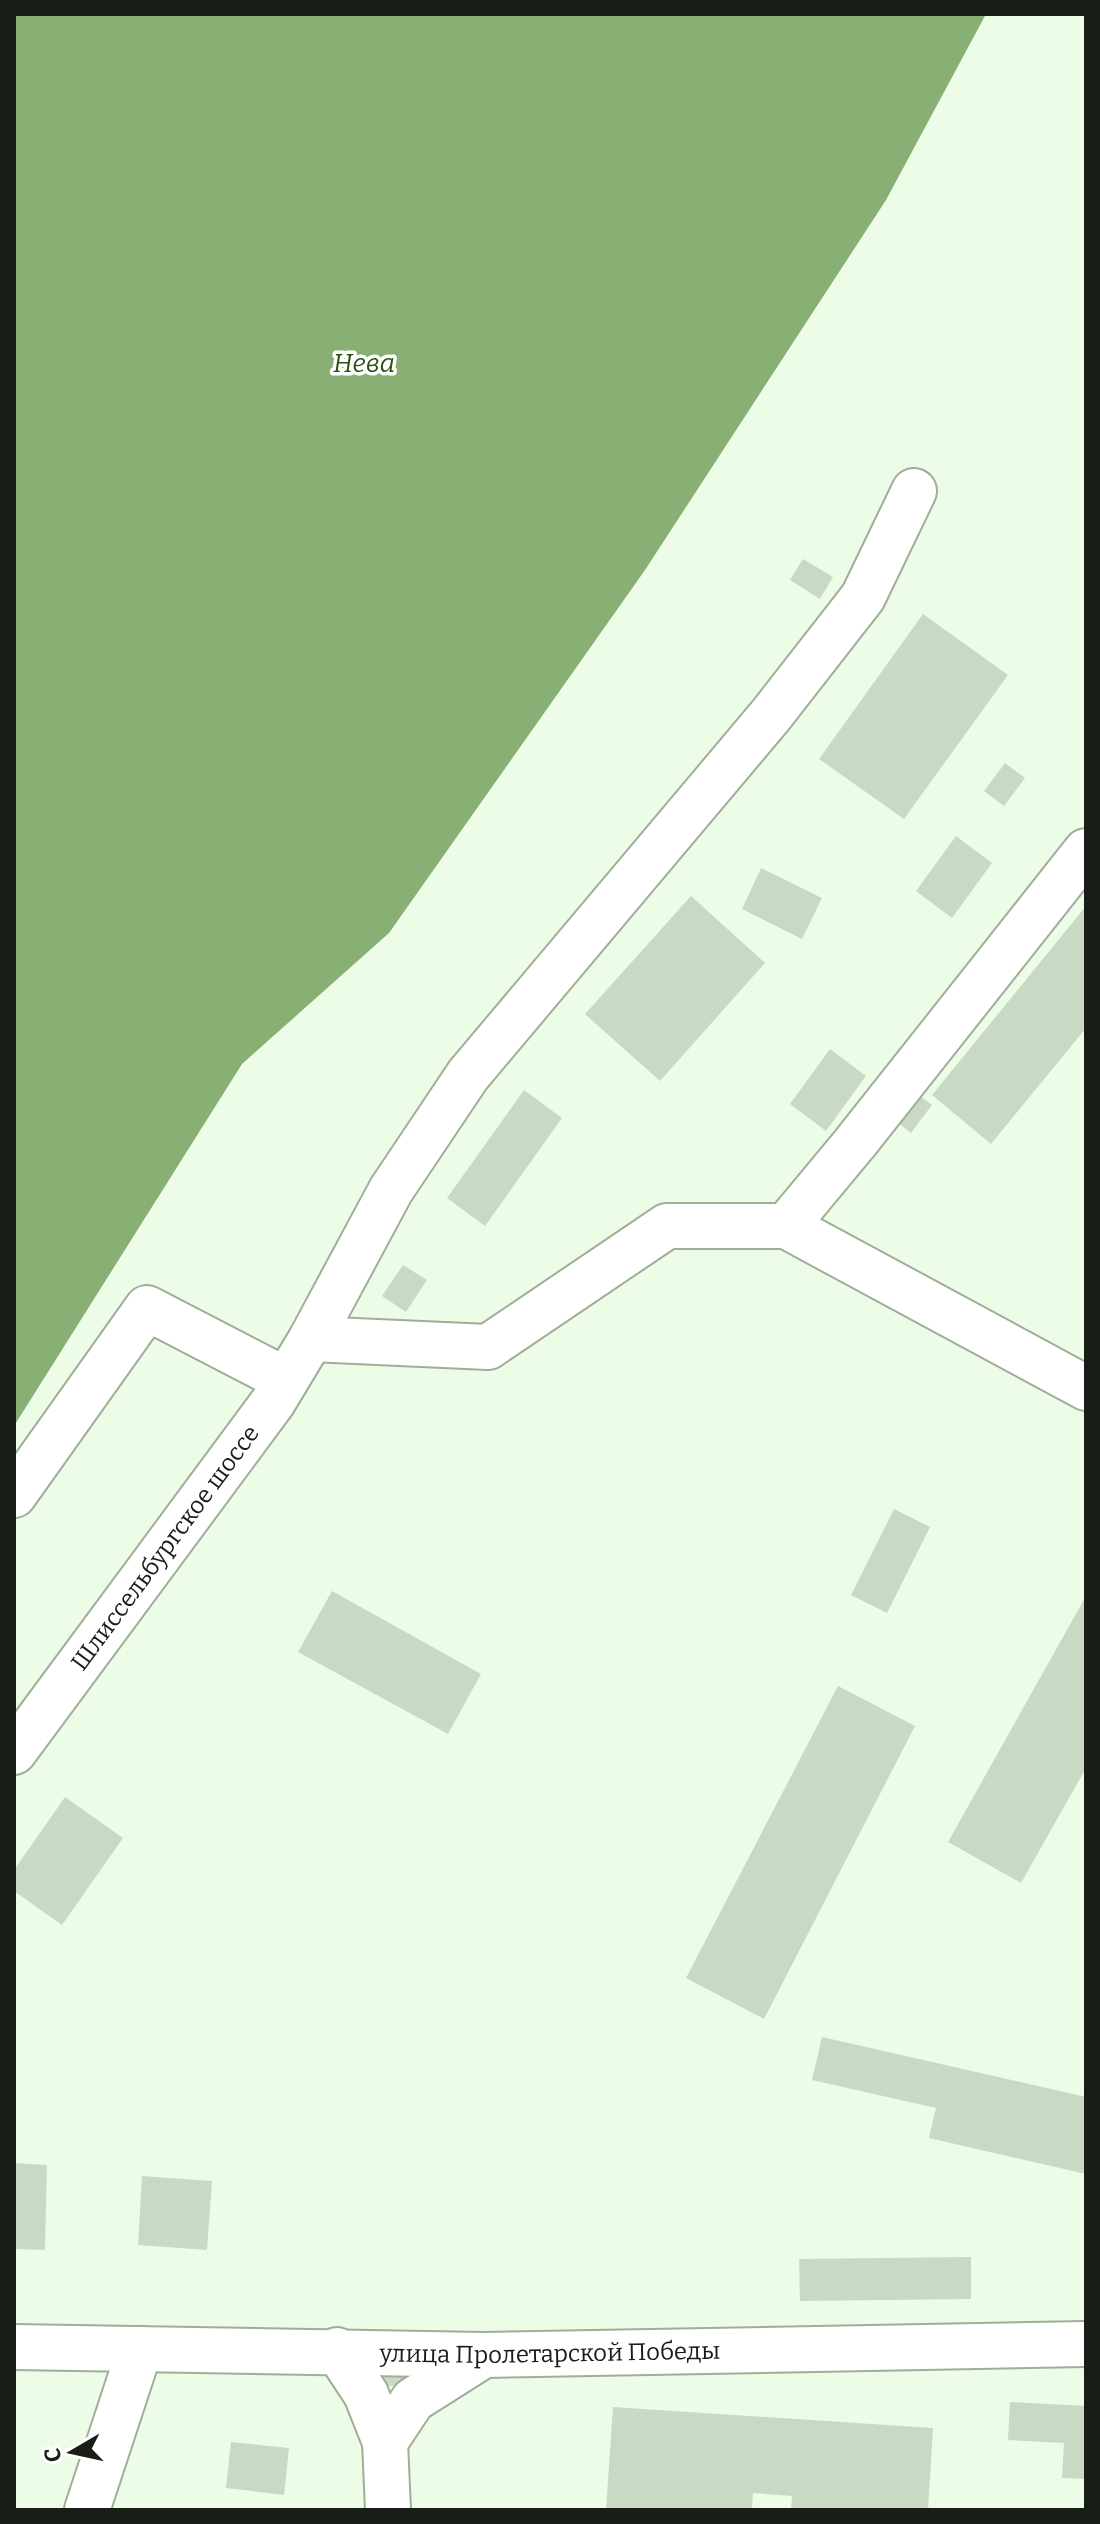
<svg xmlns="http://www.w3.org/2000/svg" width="1100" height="2524" font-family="Bitter,serif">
  <rect width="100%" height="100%" fill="#edfce6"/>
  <!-- water -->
  <path fill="#88af74" d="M14,14h972l-100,186 -241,370 -256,363 -147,131 -228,362z"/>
  <!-- building -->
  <path fill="#cad9c3" d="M803,559l30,18 -13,22 -30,-19z
    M923,614l85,61 -104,144 -85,-60z
    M1005,763l20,15 -21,28 -20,-15z
    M956,836l36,27 -40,55 -36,-27z
    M761,868l61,30 -20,41 -60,-30z
    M691,896l74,67 -105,118 -75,-67z
    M1086,906v122l-95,116 -59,-49z
    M830,1049l36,27 -40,55 -36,-27z
    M524,1090l38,28 -77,108 -38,-28z
    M912,1090l20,15 -21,28 -20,-16z
    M403,1265l24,15 -21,32 -24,-16z
    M894,1509l36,18 -43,86 -36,-18z
    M332,1591l149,83 -33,60 -150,-82z
    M1086,1596v172l-65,115 -73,-41z
    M838,1686l77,40 -151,293 -78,-41z
    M65,1797l58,41 -61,87 -48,-34v-21z
    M822,2037l264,60v77l-157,-36 7,-30 -124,-28z
    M14,2163l33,2 -2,85 -31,-1z
    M142,2176l70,5 -5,69 -69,-5z
    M971,2257v42l-171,2 -1,-42z
    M405,2363l1,22 -26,2 -2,-22z
    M1010,2402l76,4v73l-24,-1 2,-35 -56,-3z
    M613,2407l320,21 -5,82h-137l1,-14 -39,-3 -1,17h-146z
    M231,2442l58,6 -5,47 -58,-7z"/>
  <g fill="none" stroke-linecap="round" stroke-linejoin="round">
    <defs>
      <g id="minor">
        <path d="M786,1226l69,-83 231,-292"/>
        <path d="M311,1339l177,8 179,-121h119l300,162"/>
        <path d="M14,1495l133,-187 139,72"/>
        <path id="s1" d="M14,1752l259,-350 38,-63 80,-149 77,-115 303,-360 92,-118 51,-106"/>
        <path id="s2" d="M14,2347l470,8 602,-11"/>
        <path d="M337,2350l29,44 19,48 3,68"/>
        <path d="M385,2442l28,-42 71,-45"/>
        <path d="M87,2510l53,-161"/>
      </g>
    </defs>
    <!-- minor casing -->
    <use href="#minor" stroke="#9fae98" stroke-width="48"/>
    <!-- minor -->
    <use href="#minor" stroke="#fff" stroke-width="44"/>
  </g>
  <g text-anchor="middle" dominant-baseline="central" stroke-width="7" stroke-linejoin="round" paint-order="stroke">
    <!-- street labels -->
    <g font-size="24" fill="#181d15" stroke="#fff">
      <text stroke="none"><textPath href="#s1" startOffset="254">Шлиссельбургское шоссе</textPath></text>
      <text stroke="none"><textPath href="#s2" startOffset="536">улица Пролетарской Победы</textPath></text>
    </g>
    <!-- water labels -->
    <g font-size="26" font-style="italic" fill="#2c5113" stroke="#fff">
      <text x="364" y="363">Нева</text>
    </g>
  </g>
  <!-- border -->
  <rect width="1100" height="2524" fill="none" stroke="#181d15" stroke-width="32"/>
  <!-- north arrow -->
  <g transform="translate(72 2452) rotate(261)" stroke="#ffffff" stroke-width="6" paint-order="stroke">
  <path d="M0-6L14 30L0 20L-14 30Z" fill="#181d15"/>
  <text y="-12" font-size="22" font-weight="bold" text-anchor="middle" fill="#181d15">С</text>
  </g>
</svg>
